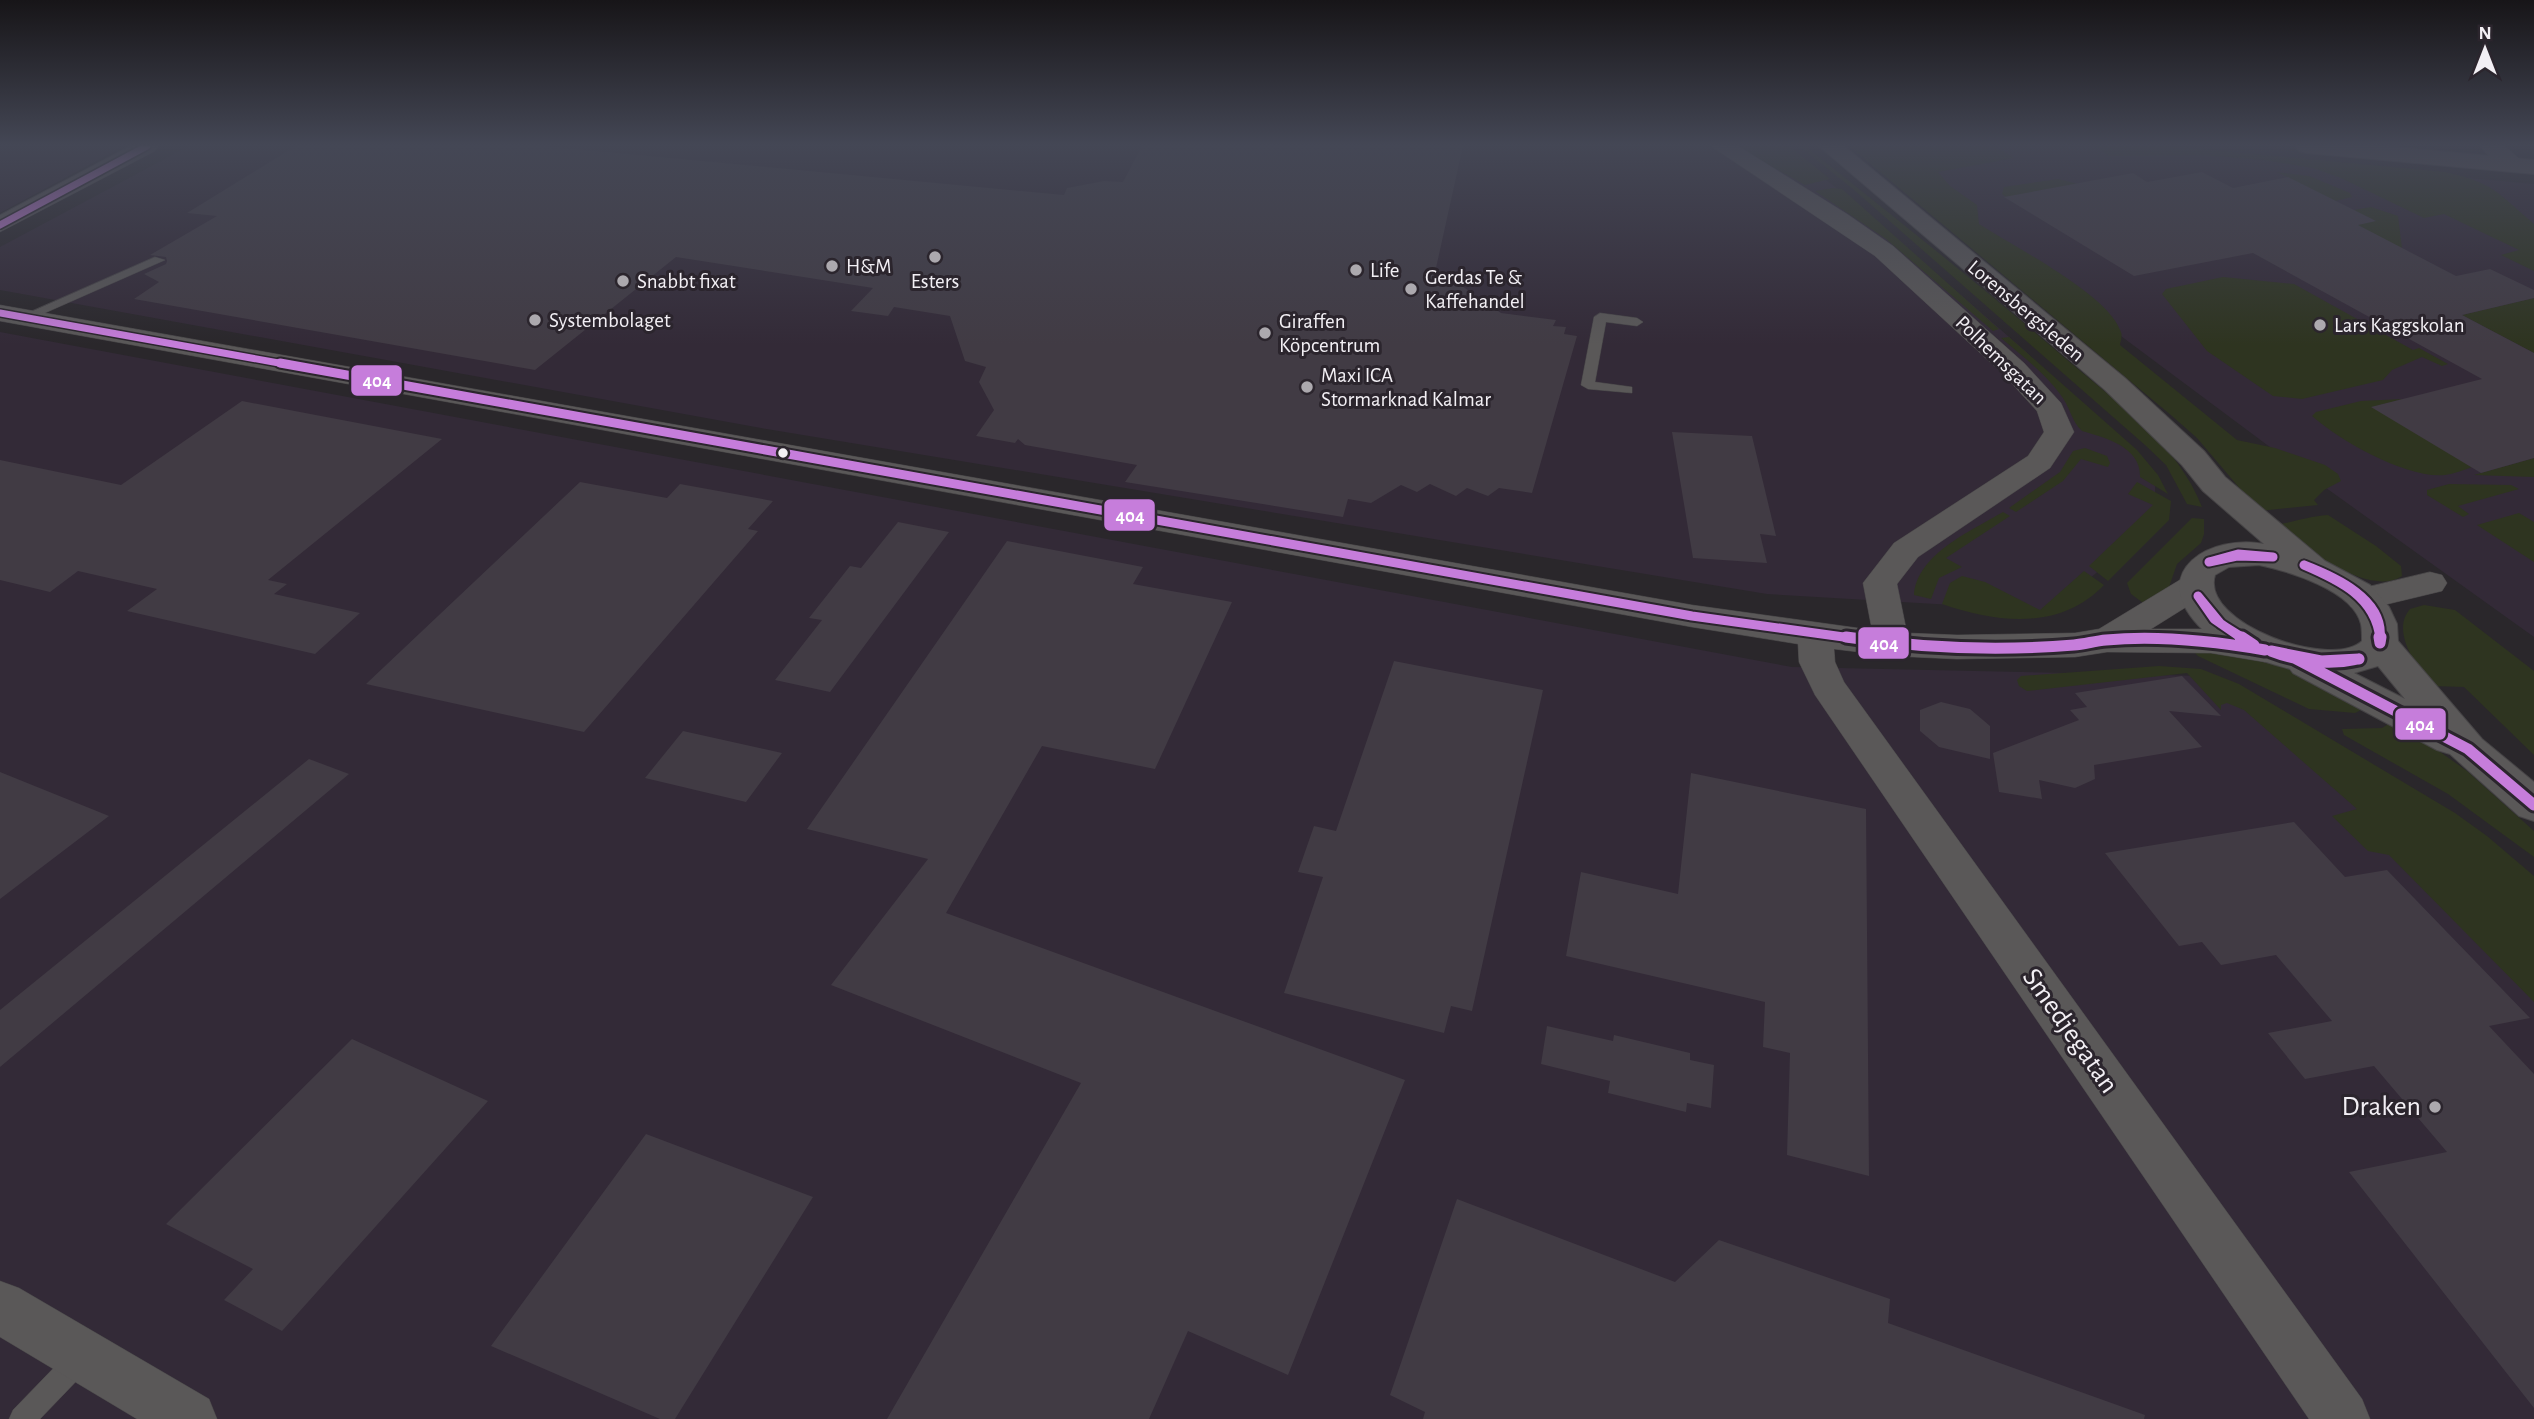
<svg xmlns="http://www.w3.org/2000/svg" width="2534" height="1419" font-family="'Alegreya Sans',sans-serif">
  <rect width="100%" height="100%" fill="#2a272b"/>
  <!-- built -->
  <path fill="#332a37" d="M0,146h124l-124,67z
    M189,146h1592l65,49 178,155 74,70 57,57v44l-102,90 -286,-17 -1006,-166 -761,-138v-43z
    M1866,146h253l415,38v453l-240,-172z
    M0,332l1792,335 414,9 328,279v464h-2534z"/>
  <!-- green -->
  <path fill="#2e3420" d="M1735,146h54l41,33 -25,6z
    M1799,146h6l9,7c85,68 170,135 252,206 50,43 112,85 136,148l-15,-3 -21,-39 -21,-20 -292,-256z
    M1849,146h146l19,12 -76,14 12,14 27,19 2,19c34,22 128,70 141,106 3,5 1,9 0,15l117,95 38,8 50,17 13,9 3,7 -17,9 -10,10 4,5 -59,6 -62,-73 -25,-22z
    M2095,146h73l277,26c48,10 54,22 89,52v47l-33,-16 18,-5 -75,-36 -20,4 -83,-40 -28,-10 -49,-8 -63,-5 -92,1z
    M2277,172l32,4 41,17 2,4 -17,4z
    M2058,179l20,5 -72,13 -4,-3 2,-7z
    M1833,188l9,1 157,140 -6,2 -107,-92 -71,-48z
    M2371,207l27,9 4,32 -87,-14 39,-24z
    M2223,277l71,7 119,66 6,-2 29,16 -6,2 -20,-9 -30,13 -9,10 -81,19 -29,-3 -66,-45 -45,-57 4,-5z
    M2534,298v55l-72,-38z
    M2009,337l128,113 21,25 10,19 -28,-17c1,-30 -34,-39 -58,-46 -11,-10 -12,-25 -22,-37 -16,-22 -39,-39 -59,-56z
    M2403,399l-30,8 99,60c-9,3 -18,7 -27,8 -38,4 -105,-34 -133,-59l4,-4 45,-11z
    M2085,448l22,8 3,7 -2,4 -27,-8 -18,22 -47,31 -7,-4 51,-36 13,-21z
    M2534,458v19l-60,-2 7,-2z
    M2137,482l34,19 -2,19 -61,61 -19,-15 64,-61 -25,-11z
    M2449,484l62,1 8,4 -61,17 11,8 -6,3 -36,-22v-5z
    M2003,512l7,4 -64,42 16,9 -23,11 -8,21 -17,-4c3,-41 57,-64 89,-83z
    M2519,513l15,9v40l-57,-37z
    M2328,515l48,31 25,20 1,10c-33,23 -102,-32 -129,-51 19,-2 36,-9 55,-10z
    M2192,518l12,1v15l-3,9 -24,21 -9,26 -22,15 -15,-11 -4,-11z
    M2084,571l20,14c-44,46 -107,38 -162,19l8,-21 12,-7 23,6 55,28z
    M2424,605l31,5 79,61v84l-70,-68 -32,-1c-14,-18 -42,-54 -22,-77z
    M2191,649c21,3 43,5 64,10 41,8 79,28 116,46l-16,8 -46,-4 -111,-53z
    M2159,666l42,3 38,15 216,129 32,23 47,40v126l-145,-147 -21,-4 -36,-35 25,-7 -113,-99 -17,-7 -6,2v5l-34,-37 -160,18 -8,-5 -2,-6 4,-4z
    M2395,720l72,51 67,60v26l-86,-63 -104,-59 -2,-6 40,-1z"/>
  <!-- building -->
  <path fill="#413b44" d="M296,146h247l521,49 3,-7 37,-7 19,1 19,-36h321l-27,122 65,45 55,7 -3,6 13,1 -2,7 13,2 -45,157 -33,-5 -11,8 -21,-8 -11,8 -26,-12 -13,8 -16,-7 -30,18 -23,-4 -5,18 -218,-35 12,-17 -112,-20 -7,-6 -3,4 -39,-7 18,-26 -15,-28 7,-15 -21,-6 -15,-45 -56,-9 -6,9 -37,-5 22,-23 -197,-31 -141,113 -401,-71 25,-17 -15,-8 22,-10 1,-3 -1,-4 -16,-2 67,-39 -30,-3z
    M2202,172l31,16 55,-11 88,44 -18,4 98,51 34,-7 44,21v8l-72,17 72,38v105l-53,15 -110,-66 111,-28 -229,-126 -119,23 -130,-79 129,-24 14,9z
    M242,401l200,38 -174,141 19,4 -13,10 86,19 -45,41 -188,-43 30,-22 -79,-18 -28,21 -50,-12v-120l121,25z
    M1672,432l80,4 24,100 -16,-2 7,29 -74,-5z
    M580,482l87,16 13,-14 93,17 -25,28 10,2 -174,201 -218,-48z
    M898,522l51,10 -119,160 -55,-12 47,-60 -13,-2 41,-52 11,2z
    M1007,541l136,26 -10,17 99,18 -77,167 -113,-23 -96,167 459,167 -117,295 -100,-44 -39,88h-262l194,-336 -250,-98 97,-126 -121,-30z
    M1394,661l149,29 -71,321 -21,-5 -7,27 -160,-40 39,-116 -25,-5 16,-46 22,5z
    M2182,676l39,40 -52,-5 33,36 -108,18 1,14 -20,9 -36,-8 3,19 -43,-7 -6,-39 86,-33 -9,-10 17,-3 -12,-14z
    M1941,702l29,7 20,17v33l-51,-12 -19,-16v-21z
    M683,731l99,22 -36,49 -101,-24z
    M309,759l40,15 -349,293v-57z
    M0,772l109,44 -109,83z
    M1691,773l175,36 3,367 -82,-21 3,-102 -27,-6 2,-45 -199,-46 15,-84 97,22z
    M2294,822l51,55 42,-7 143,148 -41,8 45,48v334l-185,-236 98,-20 -73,-86 -69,13 -37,-46 64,-12 -56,-66 -55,10 -19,-23 -23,4 -74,-93z
    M1547,1026l66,15 1,-6 76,18v7l24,5 -3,43 -24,-5 -1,9 -78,-19 2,-12 -69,-17z
    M352,1039l136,62 -206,230 -58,-31 29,-31 -87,-45z
    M646,1134l167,63 -138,222h-15l-169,-73z
    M1457,1199l218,83 44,-42 171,59 -2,24 257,92 -1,4h-721l2,-7 -35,-17z"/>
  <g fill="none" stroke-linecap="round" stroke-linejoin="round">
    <defs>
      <path id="service" d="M155,257l10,3 -136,60h-8l-2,-3z
        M1600,313l37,5 6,4 -6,4 -31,-4 -11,60 37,5v6l-44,-4 -7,-4 13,-68z
        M80,1346l9,4 4,9 -4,9 -49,51h-31l4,-9 58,-60z"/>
      <path id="minor" d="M130,146h28l-3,5 -155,81v-17z
        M1711,146h27l109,68 46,32 131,117 37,40 13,29 -24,36 -132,89 -21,27 10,49 50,2 118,-2 24,-4 84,-51 12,-3 12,3 5,8 -5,8 -56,35h60l66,13 6,8 -6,8 -12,4 -54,-9 -104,-1 -32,5 -118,2 -65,-3 -58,-7 1,13 9,20 518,717 8,20h-61l-494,-724 -16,-33 -1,-18 -106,-17 -1692,-306v-16l1692,300 180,25 -9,-47 31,-40 134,-87 16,-24 -7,-21 -33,-36 -129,-119z
        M2480,146h25l21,19 -3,5c-17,4 -33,-11 -43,-24z
        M2430,572l12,3 5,8 -5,8 -79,19 -12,-3 -5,-8 5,-8z
        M0,1281l19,7 190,111 8,20h-80l-137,-82z"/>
      <path id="tertiary" d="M1819,146h25l281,232 79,73 21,26 100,84 45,24 19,22 8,17 1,17 84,98 52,43v39l-15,-5 -69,-62 -13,-4 -144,-77 -3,-4c-31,-9 -69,-19 -92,-44 -50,-54 12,-91 66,-81l-61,-53 -21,-26 -77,-75zM2259,565c29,6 94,25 102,59 1,5 1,12 1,17 -30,29 -162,-17 -147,-66l14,-8zM2378,666l27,33 -51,-26z"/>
      <path id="secondary" d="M2296,146h88l150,14v14l-227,-21 -8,-2z"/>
    </defs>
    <!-- service casing -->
    <use href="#service" stroke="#464446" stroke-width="1"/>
    <!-- minor casing -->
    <use href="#minor" stroke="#464446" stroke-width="1"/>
    <!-- tertiary casing -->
    <use href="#tertiary" stroke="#464446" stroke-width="2"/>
    <!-- secondary casing -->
    <use href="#secondary" stroke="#464446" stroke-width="2"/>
    <!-- service -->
    <use href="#service" fill="#5a5858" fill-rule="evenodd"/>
    <!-- minor -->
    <use href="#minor" fill="#5a5858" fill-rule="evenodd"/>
    <!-- tertiary -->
    <use href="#tertiary" fill="#5a5858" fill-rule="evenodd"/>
    <!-- secondary -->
    <use href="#secondary" fill="#5b5859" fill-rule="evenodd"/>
    <defs>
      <path id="bus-1-far2" d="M0,225l147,-79
        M0,313l290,52"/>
      <path id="bus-1-far1" d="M280,363l1412,253 166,23
        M2209,562l29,-8 35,3
        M2209,562l28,-6 36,1
        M2304,565c31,12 81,34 76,74
        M2304,565c35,15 72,32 76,74
        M2198,596l23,28 24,15
        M2198,596l16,23 29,20"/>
      <path id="bus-1" d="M1846,637c74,11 153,14 228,8 11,-1 21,-4 32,-5 52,-5 107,1 159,10
        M2240,637l14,8
        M2242,637l12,8
        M2379,637l1,6
        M2380,643l1,-6
        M2271,651l50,10 38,-2
        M2271,651c29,11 57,15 88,8
        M2296,659l172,90 66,56"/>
    </defs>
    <!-- bus-1-far2 casing -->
    <use href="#bus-1-far2" stroke="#2b252d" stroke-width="10"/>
    <!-- bus-1-far1 casing -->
    <use href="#bus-1-far1" stroke="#2b252d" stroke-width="13"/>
    <!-- bus-1 casing -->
    <use href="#bus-1" stroke="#2b252d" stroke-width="17"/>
    <!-- bus-1-far2 -->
    <use href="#bus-1-far2" stroke="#c67ddb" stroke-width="7"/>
    <!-- bus-1-far1 -->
    <use href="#bus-1-far1" stroke="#c67ddb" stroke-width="9"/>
    <!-- bus-1 -->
    <use href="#bus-1" stroke="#c67ddb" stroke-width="11"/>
  </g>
  <!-- sky -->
  <linearGradient id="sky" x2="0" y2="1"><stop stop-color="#171518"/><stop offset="0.42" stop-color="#444755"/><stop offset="1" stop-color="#444755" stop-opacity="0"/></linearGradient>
  <rect width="2534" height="345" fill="url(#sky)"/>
  <!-- markers -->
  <g fill="#aca9ae" stroke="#2b252d" stroke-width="2.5">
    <circle cx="935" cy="257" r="7"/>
    <circle cx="832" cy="266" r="7"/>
    <circle cx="1356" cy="270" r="7"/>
    <circle cx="623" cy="281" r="7"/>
    <circle cx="1411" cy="289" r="7"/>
    <circle cx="535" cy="320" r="7"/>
    <circle cx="2320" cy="325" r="7"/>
    <circle cx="1265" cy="333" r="7"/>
    <circle cx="1307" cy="387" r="7"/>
    <circle cx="2435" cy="1107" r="7"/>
  </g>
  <circle fill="#f2eff4" stroke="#2b252d" stroke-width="2.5" cx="783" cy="453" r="6"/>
  <g text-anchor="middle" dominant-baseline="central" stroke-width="6" stroke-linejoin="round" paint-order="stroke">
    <!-- far-poi labels -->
    <g font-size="21" fill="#f2eff4" stroke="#2b252d" text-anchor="start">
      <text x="846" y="266">H&amp;M</text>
      <text x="1370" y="270">Life</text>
      <text x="1425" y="277">Gerdas Te &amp;<tspan x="1425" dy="24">Kaffehandel</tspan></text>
      <text x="637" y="281">Snabbt fixat</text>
      <text x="935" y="281" text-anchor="middle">Esters</text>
      <text x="549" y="320">Systembolaget</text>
      <text x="1279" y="321">Giraffen<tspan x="1279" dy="24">Köpcentrum</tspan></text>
      <text x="2334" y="325">Lars Kaggskolan</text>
      <text x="1321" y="375">Maxi ICA<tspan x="1321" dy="24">Stormarknad Kalmar</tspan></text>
    </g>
    <!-- far-street labels -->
    <g font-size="21" fill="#f2eff4" stroke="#2b252d">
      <text transform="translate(2026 311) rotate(40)">Lorensbergsleden</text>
      <text transform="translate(2001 360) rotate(44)">Polhemsgatan</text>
    </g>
    <!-- near-street labels -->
    <g font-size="28" fill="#f2eff4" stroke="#2b252d">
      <text transform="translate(2070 1031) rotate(55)">Smedjegatan</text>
    </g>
    <!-- near-poi labels -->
    <g font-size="28" fill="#f2eff4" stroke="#2b252d" text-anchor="end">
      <text x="2421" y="1107">Draken</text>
    </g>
  </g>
  <g stroke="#2b252d" stroke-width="2.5">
    <rect x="350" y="364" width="53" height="33" rx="7" fill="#c67ddb"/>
    <rect x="1103" y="498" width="53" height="34" rx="7" fill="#c67ddb"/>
    <rect x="1857" y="626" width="53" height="34" rx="7" fill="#c67ddb"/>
    <rect x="2394" y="707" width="53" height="34" rx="7" fill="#c67ddb"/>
  </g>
  <g font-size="19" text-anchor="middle" font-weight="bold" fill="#fff">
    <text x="377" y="387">404</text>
    <text x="1130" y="522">404</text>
    <text x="1884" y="650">404</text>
    <text x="2420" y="731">404</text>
  </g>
  <!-- north arrow -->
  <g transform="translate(2485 49)" stroke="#2b252d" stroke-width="5" paint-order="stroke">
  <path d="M0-5L12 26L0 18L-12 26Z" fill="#f2eff4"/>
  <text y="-10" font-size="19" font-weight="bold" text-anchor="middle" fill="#f2eff4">N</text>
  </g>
</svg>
